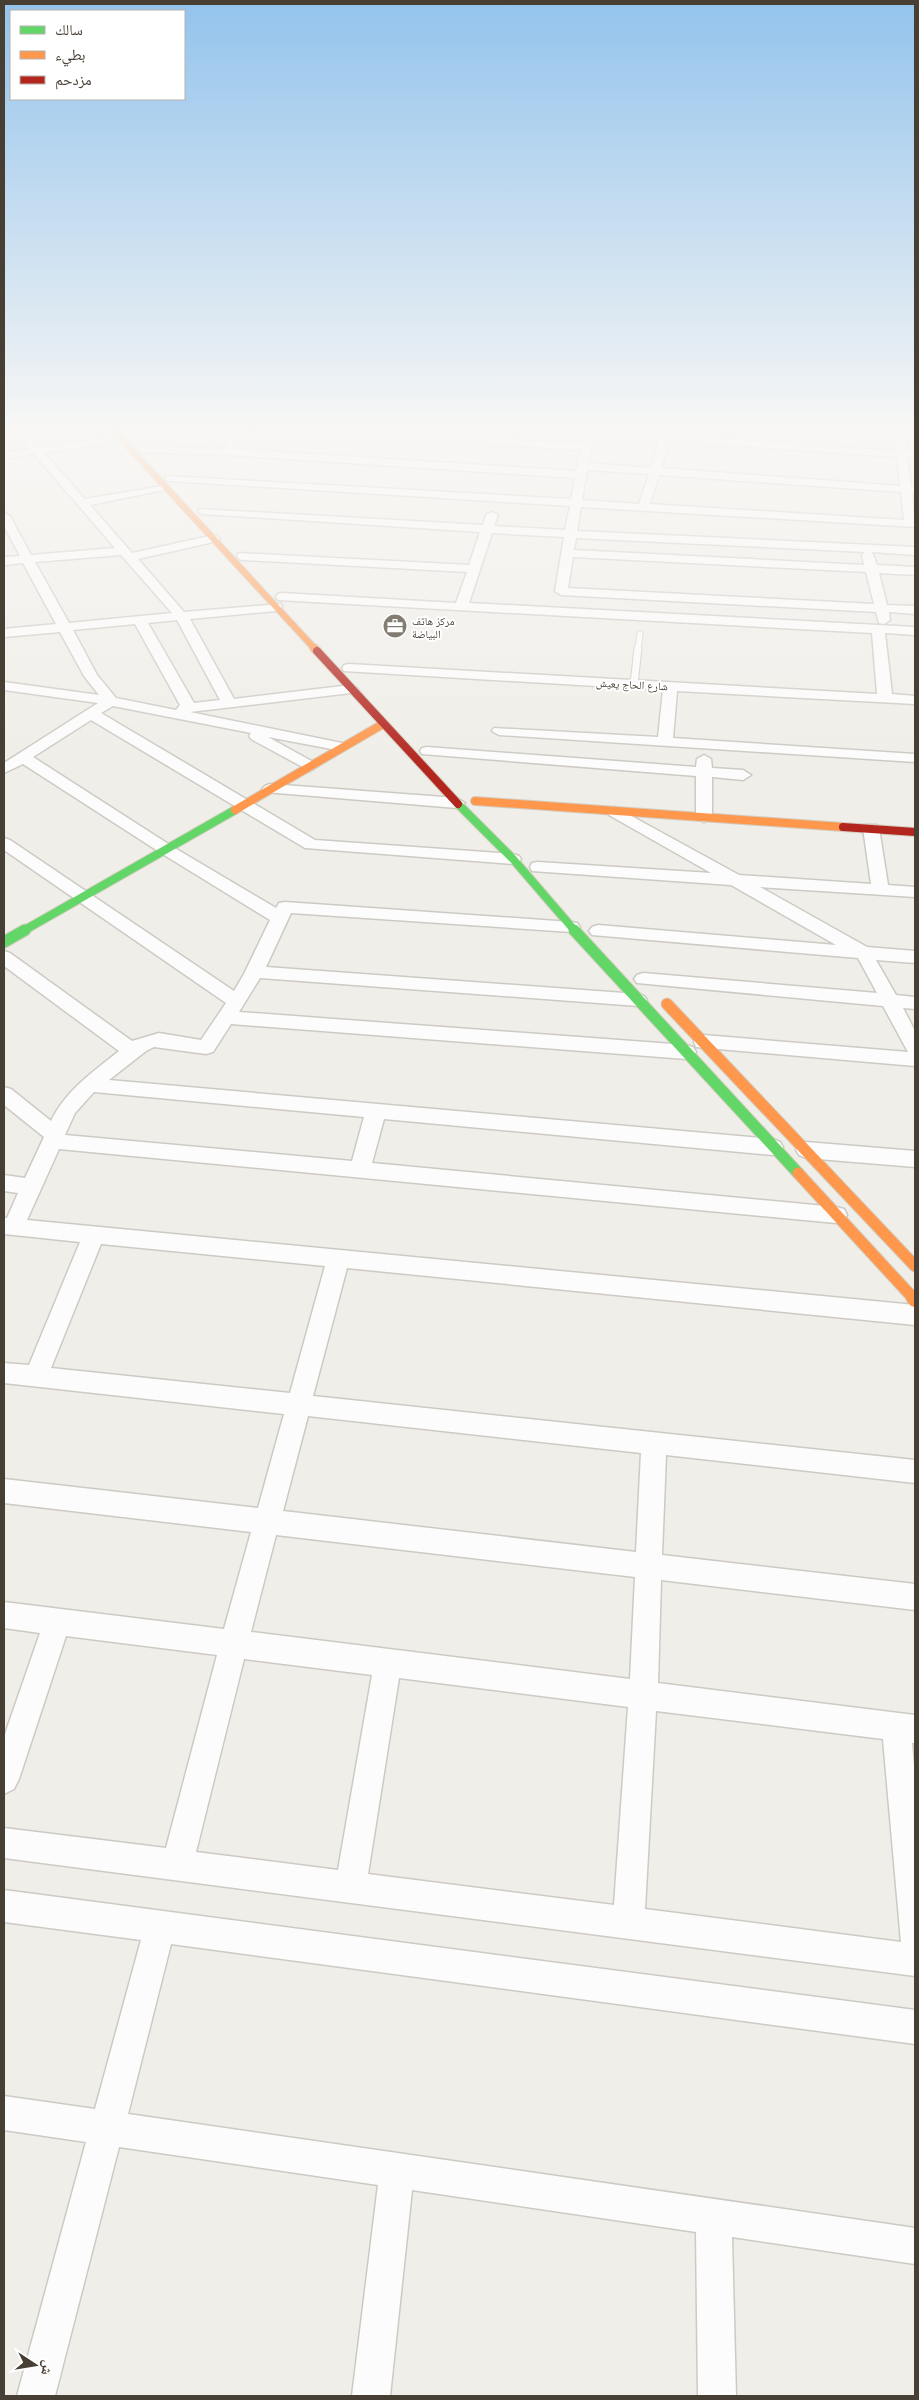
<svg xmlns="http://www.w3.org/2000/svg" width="919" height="2400" font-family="'Open Sans','Noto Naskh Arabic',sans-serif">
  <rect width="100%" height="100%" fill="#f0eee8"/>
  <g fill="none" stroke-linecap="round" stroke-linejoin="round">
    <defs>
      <path id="lane-far1" d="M638,649l2,-15"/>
      <path id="lane" d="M634,684l4,-36"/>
      <path id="street" d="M15,432h11l13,15 85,-11v4l-4,1 -76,12 41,46 84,-14v4l-79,16 42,48 82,-18 4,2 2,2 -2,2 -80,18 46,53 97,-8 1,3 -6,4 -86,8 44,80 117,-14 7,4 -7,4 -161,19 152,31 7,4 -7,4 -74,-14 47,26 3,3 -8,5 -59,-32 -2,-3 2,-3 -138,-27 -12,7 214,127 198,14 6,2 2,3 -2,3 -6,2 -208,-16 -214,-128 -58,37 140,90 103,61 3,-5 6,-1 286,20 6,1 3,4 -3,4 -6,1 -280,-19 -25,54 372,27 6,2 3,4 -3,4 -6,2 -378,-28 -21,34 447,33 7,2 3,5 -3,5 -7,2 -455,-35 -18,28 -7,2 -52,-7 -8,4 -37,29 664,59 7,3 3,5 -3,5 -7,3 -389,-36 -12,44 464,44 8,2 3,6 -3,6 -8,2 -777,-74 -32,71 888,85v20l-568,-57 -34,128 602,64v23l-249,-28 -4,100 253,29v26l-254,-30 -3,103 257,32v28h-3l3,34v199l-911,-118v-30l162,20 51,-193 -151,-19 -47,143 -5,10 -10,5v-57l36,-104 -36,-5v-26l220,27 27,-97 -247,-29v-24l254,29 26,-94 -280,-31v-20l25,2 51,-123 -76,-8v-16h3l11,-25 -14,-2v-16l21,3 19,-41 -40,-32v-18l7,2 40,32c15,-31 42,-49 68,-70l-115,-85v-15l6,2 122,88 27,-8 42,7 25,-37 -222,-153v-12l6,2 224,151 10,-17 26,-54 -109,-67 -138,-89 -19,9v-10l94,-60 -94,-13v-8l95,13 -15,-19 -24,-44 -56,5v-8l52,-5 -33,-61 -19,2v-8l16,-1 -16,-30v-13l6,3 21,39 84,-7 -81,-94 -30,5v-6l25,-4zM121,555l51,58 -103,10 -34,-61zM177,620l43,80 -26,3 -46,-80zM135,624l45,81 -4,5 -60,-12 -19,-23 -24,-45zM94,1092l270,25 -12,44 -287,-26 10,-22zM101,1244l224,22 -35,127 -239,-25zM308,1416l333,37 -5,99 -353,-41zM276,1535l359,42 -5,102 -379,-47zM244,1659l128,16 -34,195 -142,-18zM399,1678l229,29 -14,198 -246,-31zM656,1711l227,28 18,203 -256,-33z
        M233,432h10l-10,17 343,22 5,-21 -229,-15 -5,-3h53l183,12 3,-12 75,3 1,-3h10l-1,3 225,16 -2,-19h10l3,19 8,1v6h-8l4,28 4,1v6h-3l3,34 -334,-20 -4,24 338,16v8l-43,-3 5,13 38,2v8l-36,-2 8,32 28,1v8l-26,-2 1,8 -6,4 -5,-1 -3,-11 -315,-17 -6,-4 9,-54 -72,-4 -23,70 446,24v8l-30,-2 7,61 23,2v8l-238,-13 -4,47 242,16v8l-416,-27 -7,-4 2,-3 164,9 5,-47 -319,-19 -2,-3 2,-3 5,-1 528,30 -5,-61 -594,-33 -2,-3 2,-3 4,-1 174,10 11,-31 -224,-12 -4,-1 -2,-3 2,-3 230,12 11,-33 -277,-18 -4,-1v-4l284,16 3,-10 6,-3 6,3 -4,11 71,4 5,-24 -400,-25 -4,-1v-4l405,23 4,-21 -349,-23 -84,-3 -5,-3 5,-3 81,3zM595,436l64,5 -8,27 -63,-5zM669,441l228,16 3,29 -239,-18zM587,470l62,4 -10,30 -57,-4zM659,475l242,17 3,28 -254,-16zM576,538l289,14 -3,3 2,10 -290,-15zM573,557l293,15 8,32 -306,-16z
        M427,747l269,20 1,-8 7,-4 7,4 1,9 31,2 8,5 -8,5 -31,-3v40l-8,5 -8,-5v-41l-274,-22 -2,-3 2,-3z
        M270,784l187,14 8,5 -8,5 -192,-16 -3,-3 3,-3z
        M615,807l124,68 132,9 -8,-56 2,-3h12l2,3 9,57 27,2v10l-155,-10 107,60 48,4v12l-39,-3 20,35 19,2v12l-12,-1 12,23v35l-219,-19 -2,-5 2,-5 7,-2 205,17 -25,-46 -246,-23 -3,-4 3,-4 6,-2 234,20 -19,-35 -266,-23 -3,-4 3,-4 6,-2 238,20 -105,-60 -199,-14 -2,-4 2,-4 6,-1 173,11 -102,-58 -2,-3 2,-3z
        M806,1142l109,9v16l-109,-9 -7,-3 -3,-5 3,-5z
        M4,1890l911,120v34l-744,-100 -43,170 787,114v36l-183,-27 4,159h-38l-2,-164 -284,-42 -22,206h-38l26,-211 -259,-38 -64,249h-38l69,-254 -82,-12v-34l91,13 46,-169 -137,-18z"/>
      <path id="fast-far1" d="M458,804l55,55 62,72
        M23,931l212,-121"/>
      <path id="fast" d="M574,930l224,243
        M4,942l21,-12"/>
      <path id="slow-far3" d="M115,432l200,217"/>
      <path id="slow-far2" d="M314,648l3,3
        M475,801l368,26
        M235,810l148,-86"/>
      <path id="slow-far1" d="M667,1004l248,262
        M798,1173l116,126"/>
      <path id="slow" d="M913,1297l2,3"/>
      <path id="jam" d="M317,651l141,153
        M843,827l72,5"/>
    </defs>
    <!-- lane-far1 casing -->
    <use href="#lane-far1" stroke="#cdcac4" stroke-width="7"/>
    <!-- lane casing -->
    <use href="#lane" stroke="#cdcac4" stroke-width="9"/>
    <!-- street casing -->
    <use href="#street" stroke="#cdcac4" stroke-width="3"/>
    <!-- fast-far1 casing -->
    <use href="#fast-far1" stroke="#d2ccbf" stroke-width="10"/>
    <!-- fast casing -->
    <use href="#fast" stroke="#d2ccbf" stroke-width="13"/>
    <!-- slow-far3 casing -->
    <use href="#slow-far3" stroke="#d2ccbf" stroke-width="8"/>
    <!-- slow-far2 casing -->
    <use href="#slow-far2" stroke="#d2ccbf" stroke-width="10"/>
    <!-- slow-far1 casing -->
    <use href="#slow-far1" stroke="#d2ccbf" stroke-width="13"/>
    <!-- slow casing -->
    <use href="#slow" stroke="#d2ccbf" stroke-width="16"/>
    <!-- jam casing -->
    <use href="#jam" stroke="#d2ccbf" stroke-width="10"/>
    <!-- lane-far1 -->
    <use href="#lane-far1" stroke="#fdfcfc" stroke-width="5.5"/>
    <!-- lane -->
    <use href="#lane" stroke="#fdfcfc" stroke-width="7"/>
    <!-- street -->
    <use href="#street" fill="#fdfcfc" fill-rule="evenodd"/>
    <!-- fast-far1 -->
    <use href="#fast-far1" stroke="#63d668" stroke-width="8"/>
    <!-- fast -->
    <use href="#fast" stroke="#63d668" stroke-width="11"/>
    <!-- slow-far3 -->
    <use href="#slow-far3" stroke="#ff974d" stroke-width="6"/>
    <!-- slow-far2 -->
    <use href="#slow-far2" stroke="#ff974d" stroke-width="8"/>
    <!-- slow-far1 -->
    <use href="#slow-far1" stroke="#ff974d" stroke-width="11"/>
    <!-- slow -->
    <use href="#slow" stroke="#ff974d" stroke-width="14"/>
    <!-- jam -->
    <use href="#jam" stroke="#b3261e" stroke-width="8"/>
  </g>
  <!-- sky -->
  <linearGradient id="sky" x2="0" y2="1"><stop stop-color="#93c3ec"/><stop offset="0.56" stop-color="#f8f7f5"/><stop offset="1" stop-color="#f8f7f5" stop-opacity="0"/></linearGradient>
  <rect width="919" height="768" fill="url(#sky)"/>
  <!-- icons -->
  <defs>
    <symbol id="office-disc" viewBox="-11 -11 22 22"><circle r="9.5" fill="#827c72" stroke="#fff"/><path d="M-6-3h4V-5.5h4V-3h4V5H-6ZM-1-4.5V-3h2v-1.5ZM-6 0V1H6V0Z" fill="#fff"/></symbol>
  </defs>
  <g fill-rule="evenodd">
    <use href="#office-disc" x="381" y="612" width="28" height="28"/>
  </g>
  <g text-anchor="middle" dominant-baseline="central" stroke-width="4" stroke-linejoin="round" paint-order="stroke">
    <!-- far-poi labels -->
    <g font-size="11" fill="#473f33" stroke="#fff" text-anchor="start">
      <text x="412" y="620">مركز هاتف<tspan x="412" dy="13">البياضة</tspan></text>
    </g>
    <!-- far-street labels -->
    <g font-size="11" fill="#473f33" stroke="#fff">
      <text transform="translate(632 684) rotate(3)">شارع الحاج يعيش</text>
    </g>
  </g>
  <!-- border -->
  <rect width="919" height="2400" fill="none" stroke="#473f33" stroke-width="10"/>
  <!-- legend -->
  <rect x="10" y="10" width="175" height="90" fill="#ffffff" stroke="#b5b2ad"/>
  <rect x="20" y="26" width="25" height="8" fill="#63d668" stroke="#b5b2ad"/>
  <text x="55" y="35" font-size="15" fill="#473f33">سالك</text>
  <rect x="20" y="51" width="25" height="8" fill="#ff974d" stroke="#b5b2ad"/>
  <text x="55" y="60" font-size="15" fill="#473f33">بطيء</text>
  <rect x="20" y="76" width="25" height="8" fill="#b3261e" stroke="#b5b2ad"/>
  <text x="55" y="85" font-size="15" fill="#473f33">مزدحم</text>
  <!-- north arrow -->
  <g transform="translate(35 2365) rotate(102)" stroke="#ffffff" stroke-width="4" paint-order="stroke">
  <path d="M0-4L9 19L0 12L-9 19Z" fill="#473f33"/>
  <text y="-8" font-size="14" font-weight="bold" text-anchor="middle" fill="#473f33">ش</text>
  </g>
</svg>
